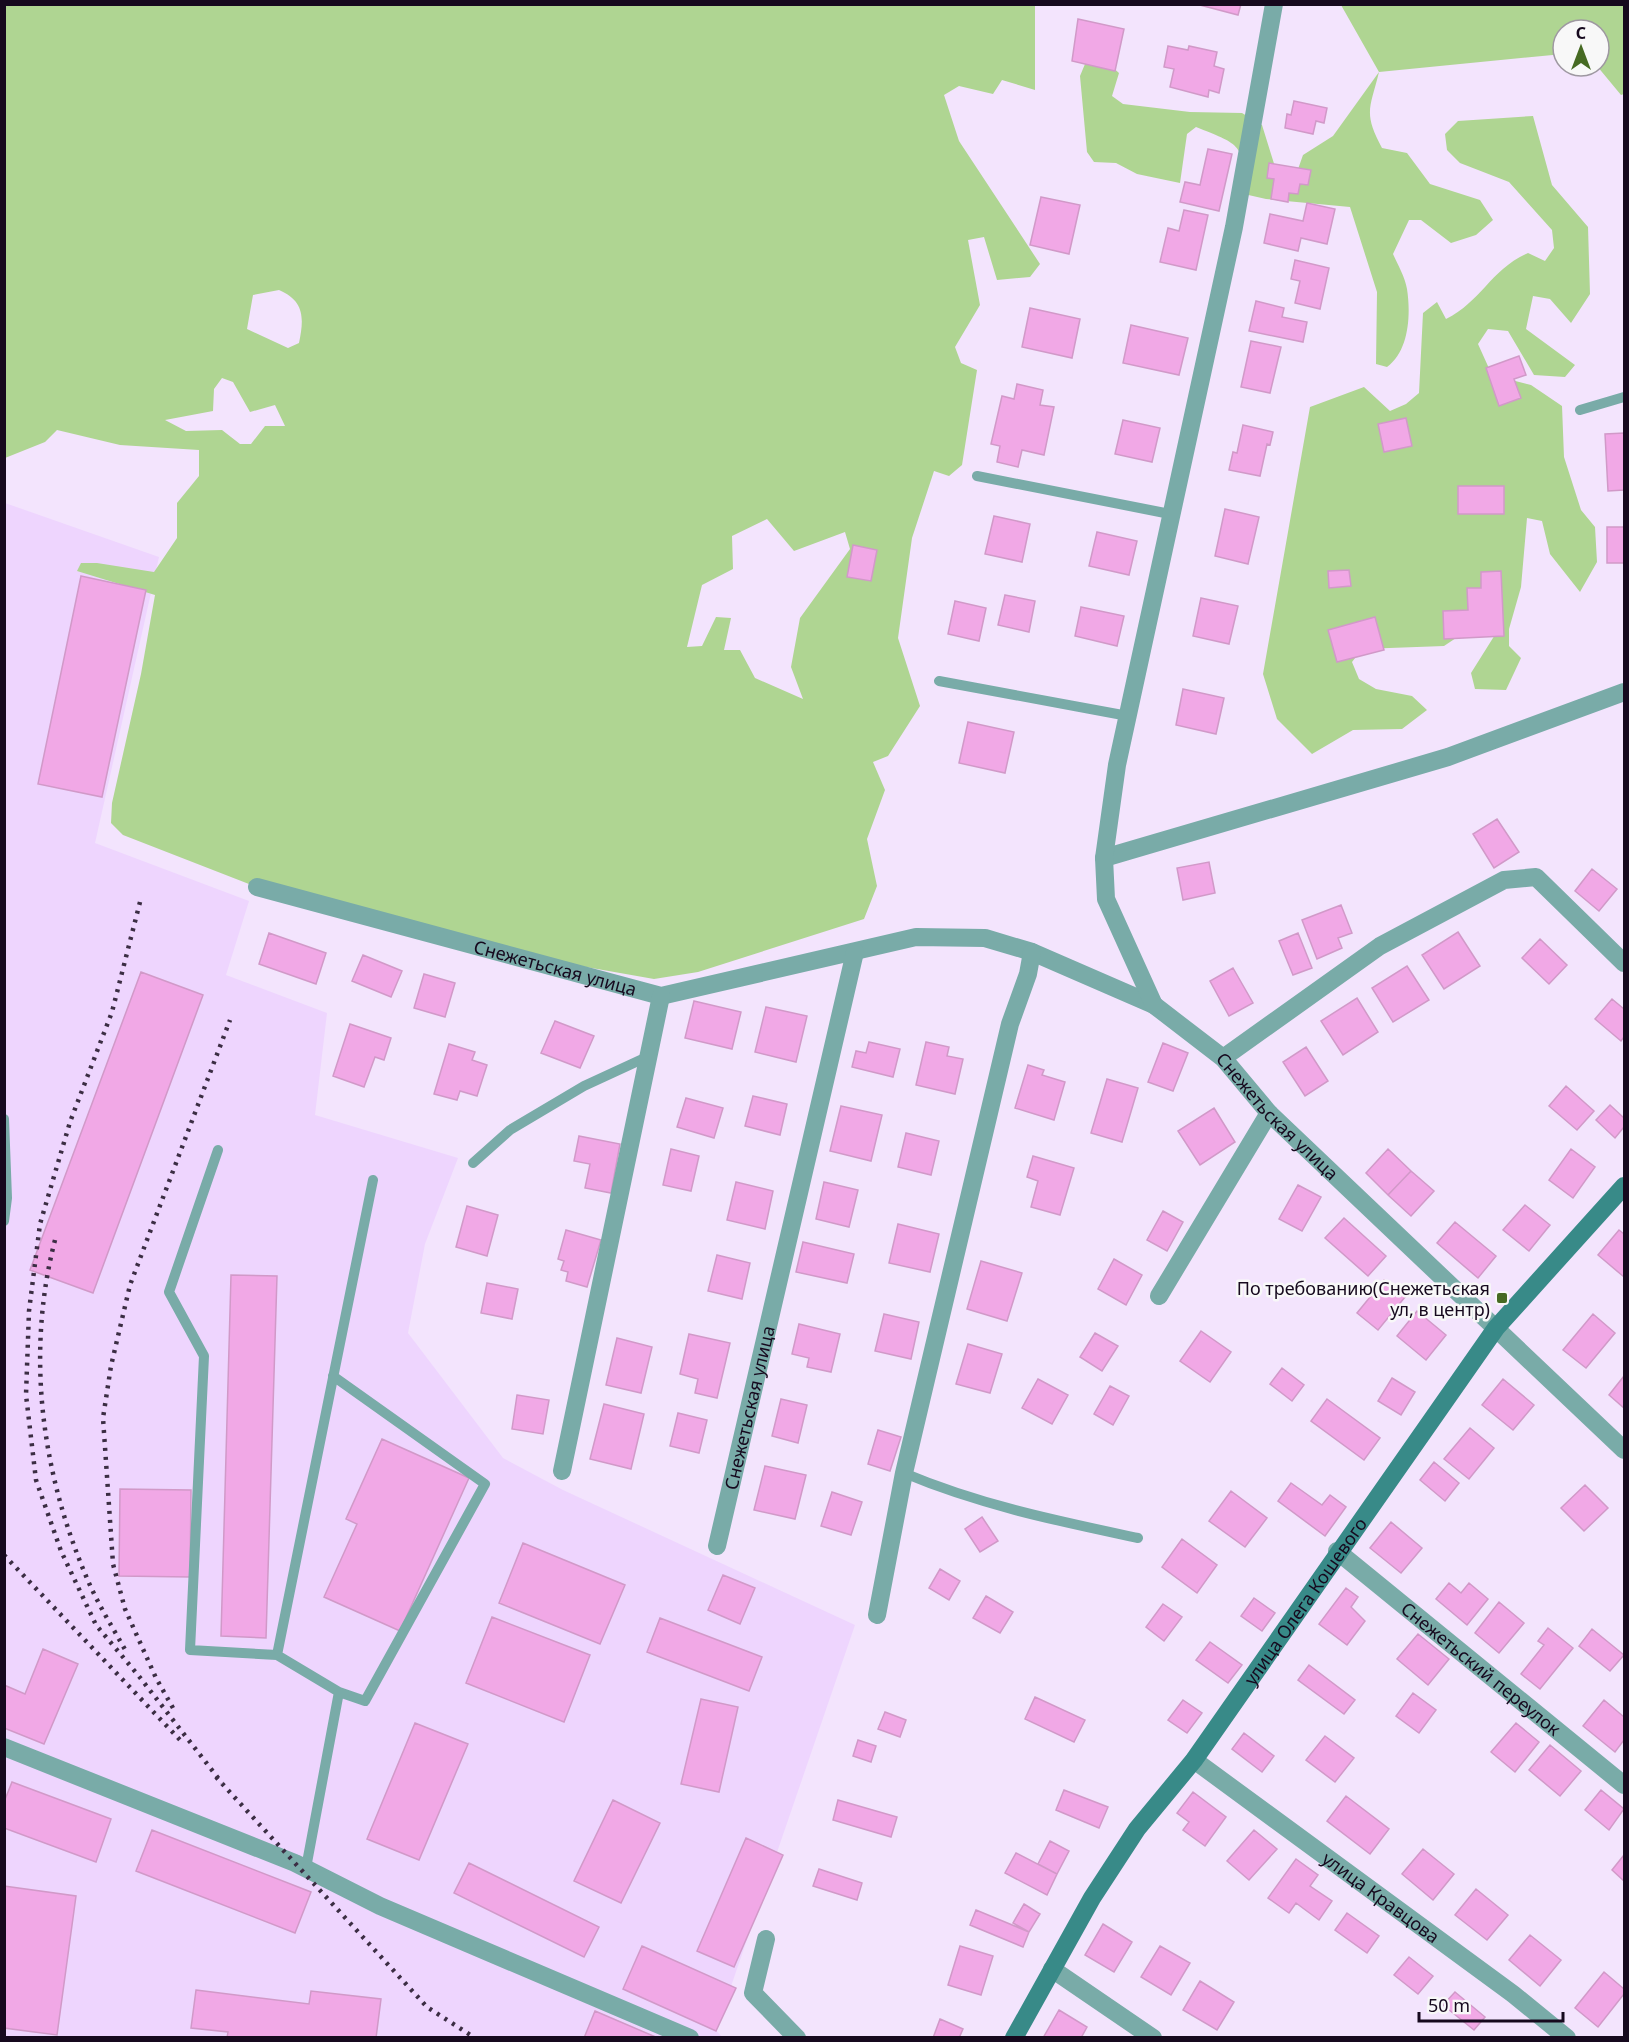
<svg xmlns="http://www.w3.org/2000/svg" width="1629" height="2042" font-family="'Noto Sans',sans-serif">
  <rect width="100%" height="100%" fill="#f3e4fd"/>
  <!-- built -->
  <path fill="#eed5fe" d="M5,503l154,54 -64,286 154,58 -23,74 101,38 -12,102 143,43 -33,86 -17,89 95,125 60,32 292,135 -139,405 6,7 -717,1z"/>
  <!-- green -->
  <path fill="#afd592" fill-rule="evenodd" d="M4,5h1031v85l-33,-10 -9,14 -34,-8 -15,9 15,46 81,123 -10,13 -33,3 -13,-43 -16,3 12,65 -25,42 6,16 16,7 -15,95 -13,11 -15,-5 -22,67 -14,100 22,68 -32,50 -15,6 12,28 -18,49 10,47 -13,33 -166,53 -44,7 -238,-42 -118,-34 -175,-68 -12,-12 1,-20 29,-129 14,-79 -78,-24 4,-8h16l57,9 23,-34v-35l22,-27v-26l-79,-5 -63,-15 -12,12 -40,16zM279,290c26,11 25,29 20,53l-11,5 -41,-19 6,-34zM222,378l11,4 17,30 25,-7 10,21h-20l-14,18h-11l-18,-14 -36,1 -21,-11 48,-9 1,-22zM767,519l27,32 51,-19 5,17 -50,69 -9,49 12,32 -48,-21 -15,-28h-16l7,-32 -15,-1 -14,29 -15,1 15,-62 31,-16 -1,-33z
    M1341,5h283v89l-3,1 -24,-29 2,-36h-36v24l-184,18c-9,37 -16,40 3,76l25,5 23,31 50,16 13,20 -17,15 -25,8 -30,-23h-12l-16,34c5,11 12,23 14,35 4,26 2,62 -20,78l-11,-3 1,-72 -27,-85 -84,-8 -22,-5c1,-50 -3,-49 -48,-67l-9,7 -7,49 -43,-9 -21,-11 -22,-1 -7,-10 -7,-76 5,-12h24l10,9 -7,23 11,8 67,8 52,1 20,12 14,45 15,19 12,-34 30,-19 46,-64z
    M1533,116l19,69 36,42 2,67 -19,29 -21,-24 -17,-3 -7,33 49,36 -10,12 -31,-2 -26,-44 -20,-2 -10,15 14,31 39,10 31,21 2,51 17,53 14,17 2,35 -17,30 -30,-38 -8,-33 -15,-3 -6,69 -12,42v17l12,12 -15,32 -31,-1 -4,-16 27,-43 -24,-4 -30,20 -82,3 -10,13 7,17 17,10 36,7 15,14 -25,19 -49,1 -41,24 -35,-35 -14,-45 47,-267 54,-20 26,24 16,-7 13,-11 4,-80 14,-11 9,17c35,-17 45,-50 82,-66l17,8 9,-13 -2,-18 -43,-48 -49,-19 -13,-13 -2,-16 13,-13z"/>
  <!-- building -->
  <path fill="#f1a8e6" stroke="#d199c8" stroke-width="1.5" d="M1196,4h45l-3,11z
    M1078,19l46,10 -9,42 -43,-10z
    M1168,46l20,4 1,-4 28,6 -3,14 10,3 -5,24 -10,-3 -1,7 -38,-10 4,-18 -10,-2z
    M1294,101l33,7 -3,15 -8,-2 -3,13 -28,-6 2,-14 4,1z
    M1208,149l24,5 -13,57 -39,-9 5,-20 15,3z
    M1269,163l42,7 -3,15 -8,-1 -2,10 -9,-1 -1,9 -17,-3 3,-20 -7,-1z
    M1041,197l39,8 -11,49 -39,-9z
    M1307,203l28,6 -8,35 -26,-6 -3,13 -34,-8 6,-29 33,7z
    M1184,210l24,5 -12,55 -36,-8 8,-34 11,3z
    M1295,260l34,8 -9,41 -25,-6 5,-22 -9,-2z
    M1256,301l28,7 -2,9 25,5 -4,20 -54,-11z
    M1030,308l50,11 -8,39 -50,-11z
    M1131,325l57,13 -9,37 -56,-12z
    M1251,341l30,6 -11,46 -29,-6z
    M1519,356l7,19 -12,4 7,19 -22,8 -13,-38z
    M1017,384l26,6 -3,15 14,2 -10,48 -22,-5 -4,17 -21,-5 3,-16 -9,-2 11,-48 12,3z
    M1406,418l6,28 -28,6 -6,-28z
    M1123,420l37,8 -8,34 -37,-8z
    M1243,425l30,7 -3,13 -3,-1 -7,32 -31,-6 4,-18 4,1z
    M1624,433v57l-16,1 -3,-57z
    M1458,486h46v28h-46z
    M1225,509l34,8 -11,47 -33,-8z
    M994,516l36,8 -8,38 -37,-8z
    M1607,527h17v36h-17z
    M1097,532l40,9 -8,34 -40,-9z
    M853,545l24,5 -6,31 -24,-4z
    M1349,570l2,16 -22,2 -1,-17z
    M1501,571l3,65 -60,3 -1,-28 25,-1 -1,-22h14v-16z
    M81,576l65,14 -44,207 -64,-13z
    M1005,595l30,6 -6,31 -31,-7z
    M1201,598l37,8 -9,38 -36,-8z
    M955,601l31,7 -7,33 -31,-7z
    M1081,607l43,9 -7,30 -42,-10z
    M1375,617l9,33 -47,12 -9,-32z
    M1183,689l41,9 -8,36 -40,-9z
    M968,722l46,10 -9,41 -46,-10z
    M1497,819l22,33 -25,16 -21,-34z
    M1209,862l6,31 -32,7 -6,-32z
    M1592,869l25,20 -18,22 -24,-20z
    M1341,905l11,28 -14,5 4,10 -25,11 -15,-39z
    M1458,932l22,34 -36,23 -22,-34z
    M269,933l57,20 -10,31 -57,-20z
    M1298,933l14,35 -19,7 -14,-34z
    M1540,939l27,26 -18,19 -27,-26z
    M363,955l39,16 -11,26 -39,-16z
    M1407,966l22,34 -36,22 -21,-34z
    M1233,968l20,35 -24,13 -19,-35z
    M141,972l62,23 -110,298 -63,-23z
    M424,974l31,9 -10,34 -31,-9z
    M1357,998l21,34 -35,23 -22,-34z
    M1612,999l12,10v28l-3,4 -26,-22z
    M694,1001l47,11 -9,37 -47,-11z
    M766,1007l41,9 -11,46 -41,-10z
    M555,1021l39,15 -14,32 -39,-15z
    M350,1024l41,14 -7,22 -9,-3 -11,30 -31,-11z
    M869,1042l31,7 -7,28 -41,-10 4,-16 10,2z
    M926,1042l23,5 -2,9 16,3 -8,35 -39,-9z
    M1163,1043l25,10 -15,38 -25,-9z
    M449,1044l26,8 -3,8 15,5 -10,31 -17,-5 -3,9 -23,-6z
    M1306,1047l22,34 -23,15 -22,-34z
    M1028,1065l16,5 -2,5 23,7 -11,38 -39,-12z
    M1107,1079l31,9 -16,54 -31,-9z
    M1566,1086l28,25 -17,19 -28,-24z
    M753,1096l34,8 -7,31 -35,-9z
    M686,1098l37,10 -9,30 -37,-11z
    M1610,1105l14,13v9l-9,11 -19,-18z
    M841,1106l41,9 -11,46 -41,-10z
    M1214,1108l21,34 -35,23 -22,-34z
    M906,1133l33,8 -8,34 -33,-8z
    M579,1136l41,8 -9,49 -26,-5 5,-24 -16,-3z
    M671,1149l28,7 -8,35 -28,-6z
    M1388,1149l23,22 -23,24 -22,-22z
    M1571,1149l24,18 -22,31 -24,-18z
    M1033,1156l41,12 -14,47 -29,-8 7,-26 -11,-4z
    M1411,1171l23,20 -23,25 -23,-21z
    M736,1182l37,9 -8,38 -38,-9z
    M824,1182l34,8 -9,37 -33,-8z
    M1298,1185l23,12 -19,34 -23,-12z
    M1525,1205l25,20 -21,26 -26,-21z
    M467,1206l31,9 -11,41 -31,-9z
    M1163,1211l20,11 -16,29 -20,-11z
    M1344,1218l42,38 -18,20 -43,-38z
    M1455,1222l41,34 -18,22 -41,-35z
    M898,1224l41,10 -9,38 -41,-9z
    M566,1230l35,10 -14,47 -21,-6 2,-9 -7,-2 3,-9 -6,-2z
    M1619,1230l5,4v43l-26,-22z
    M803,1242l51,12 -7,29 -51,-11z
    M717,1255l33,8 -8,36 -34,-8z
    M1114,1259l28,16 -16,30 -28,-16z
    M981,1261l41,12 -15,48 -40,-12z
    M231,1275l46,1 -11,362 -45,-2z
    M1384,1280l21,17 -27,33 -21,-17z
    M487,1283l31,6 -6,30 -31,-6z
    M1417,1311l29,24 -20,25 -29,-24z
    M884,1314l35,8 -8,37 -36,-8z
    M1593,1314l22,19 -29,35 -23,-18z
    M799,1324l41,10 -9,38 -24,-5 2,-9 -17,-4z
    M1201,1331l30,21 -21,30 -30,-21z
    M1095,1333l23,13 -16,25 -22,-14z
    M689,1334l41,9 -13,55 -22,-5 3,-14 -18,-5z
    M617,1338l35,9 -11,46 -35,-8z
    M968,1344l34,10 -12,39 -34,-9z
    M1282,1368l22,17 -12,16 -22,-17z
    M1624,1376v32l-15,-13z
    M1392,1378l23,14 -14,23 -23,-14z
    M1038,1379l30,16 -16,29 -30,-16z
    M1503,1379l31,26 -21,25 -31,-25z
    M1110,1386l19,10 -16,29 -19,-11z
    M517,1395l32,5 -6,34 -31,-5z
    M781,1399l26,6 -9,38 -26,-7z
    M1327,1399l53,39 -16,22 -53,-39z
    M604,1404l40,10 -13,55 -41,-10z
    M678,1413l29,7 -8,33 -29,-7z
    M1470,1428l24,20 -25,31 -25,-20z
    M878,1430l23,7 -11,34 -22,-7z
    M382,1439l87,39 -69,153 -76,-34 33,-73 -11,-5z
    M1434,1462l25,21 -14,18 -25,-21z
    M765,1466l41,9 -11,44 -41,-9z
    M1291,1483l31,22 8,-10 16,12 -21,29 -47,-35z
    M1585,1485l23,23 -24,23 -23,-23z
    M120,1489l71,1 -1,87 -71,-1z
    M1231,1491l36,27 -22,29 -36,-26z
    M832,1492l30,10 -11,33 -30,-9z
    M982,1517l16,24 -18,11 -15,-23z
    M1391,1522l31,26 -21,25 -31,-25z
    M1182,1539l35,26 -20,28 -35,-26z
    M523,1543l102,42 -25,59 -101,-41z
    M940,1569l20,12 -11,19 -20,-12z
    M723,1575l32,13 -15,36 -32,-14z
    M1449,1583l12,10 8,-10 19,16 -21,26 -31,-26z
    M1346,1588l12,9 -7,10 14,14 -18,24 -28,-21z
    M986,1596l27,16 -13,21 -27,-15z
    M1254,1598l21,15 -13,18 -21,-15z
    M1499,1602l25,21 -25,30 -24,-20z
    M1163,1604l19,13 -18,24 -18,-14z
    M492,1617l98,38 -26,67 -98,-39z
    M660,1618l102,39 -13,34 -102,-39z
    M1548,1628l25,20 -33,41 -19,-15 23,-29 -6,-4z
    M1592,1629l32,26 -14,16 -31,-25z
    M1418,1634l31,25 -21,26 -31,-26z
    M1210,1642l32,23 -14,18 -32,-23z
    M43,1649l35,15 -34,80 -40,-16v-43l21,9z
    M1309,1665l46,35 -11,14 -46,-34z
    M1413,1693l23,17 -17,23 -23,-17z
    M1035,1697l50,23 -11,22 -49,-23z
    M701,1699l37,8 -19,85 -38,-8z
    M1183,1700l19,13 -15,20 -19,-13z
    M1604,1700l20,17v23l-9,12 -32,-26z
    M885,1712l21,8 -6,17 -22,-8z
    M415,1723l53,21 -49,116 -52,-21z
    M1516,1723l23,19 -24,30 -24,-20z
    M1244,1733l30,23 -12,16 -30,-23z
    M1325,1736l29,22 -19,24 -29,-22z
    M858,1740l18,6 -5,16 -18,-6z
    M1550,1745l31,26 -21,25 -31,-26z
    M12,1782l99,37 -15,43 -92,-34v-26z
    M1064,1790l44,17 -9,21 -43,-18z
    M1601,1790l23,19 -15,21 -24,-20z
    M1193,1792l33,25 -21,29 -22,-16 6,-8 -12,-9z
    M1346,1796l43,33 -19,25 -43,-33z
    M613,1800l47,23 -39,80 -47,-22z
    M838,1800l59,17 -6,20 -58,-17z
    M152,1830l159,62 -16,41 -159,-62z
    M1254,1830l23,19 -28,31 -22,-19z
    M746,1838l37,17 -49,112 -37,-16z
    M1050,1841l19,10 -12,23 -19,-10z
    M1423,1849l31,25 -21,26 -31,-26z
    M1016,1853l41,21 -10,21 -42,-22z
    M1624,1855v26l-12,-11z
    M1296,1859l22,16 -8,11 22,15 -13,19 -23,-17 -7,10 -21,-15z
    M469,1863l130,64 -15,30 -130,-64z
    M819,1869l43,14 -5,17 -44,-14z
    M4,1886l72,10 -19,139 -53,-7z
    M1476,1889l32,26 -21,25 -32,-25z
    M1024,1904l16,10 -11,18 -16,-9z
    M976,1910l53,22 -6,15 -53,-22z
    M1347,1913l32,23 -12,17 -32,-23z
    M1103,1924l29,18 -18,30 -29,-17z
    M1530,1935l31,25 -21,26 -31,-26z
    M642,1946l94,42 -20,43 -93,-42z
    M960,1946l33,10 -12,39 -33,-10z
    M1160,1946l30,17 -19,32 -30,-18z
    M1409,1957l24,19 -15,18 -24,-19z
    M1604,1972l20,17v5l-26,33 -23,-19z
    M1200,1981l34,21 -17,28 -34,-20z
    M196,1990l113,14 2,-13 70,8 -5,39h-149l1,-6 -37,-4z
    M1455,1992l30,25 -11,13 -31,-25z
    M1059,2010l28,17 -6,11h-38z
    M595,2011l63,27h-74z
    M940,2019l23,10 -4,9h-26z"/>
  <g fill="none" stroke-linecap="round" stroke-linejoin="round">
    <!-- lane -->
    <path stroke="#79aba8" stroke-width="10" d="M1580,410l44,-13
      M977,476l193,38
      M939,681l189,35
      M4,1119l3,79 -3,23
      M218,1150l-49,142 35,64 -14,294 87,5
      M473,1163l37,-33 74,-44 65,-30
      M333,1376l152,108 -120,217 -26,-9
      M904,1473c76,32 154,48 234,65
      M306,1868l33,-176 -62,-37 96,-475"/>
    <!-- street -->
    <g stroke="#79aba8" stroke-width="18">
      <path d="M1104,858l344,-101 176,-65"/>
      <path id="s1" d="M257,887l404,109 255,-59 69,1 47,14 122,53 69,53 46,55 355,337"/>
      <path d="M1154,1005l-48,-106 -2,-41 13,-93 117,-538 40,-223"/>
      <path d="M1223,1058l157,-112 124,-66 32,-3 88,86"/>
      <path d="M1159,1296l110,-183"/>
      <path d="M562,1471l99,-475"/>
      <path id="s2" d="M717,1546l138,-594"/>
      <path id="s3" d="M1337,1551l287,234"/>
      <path d="M877,1615l27,-142 106,-449 18,-50 4,-22"/>
      <path d="M4,1747l291,116 85,43 310,132"/>
      <path id="s4" d="M1194,1760l319,234 54,44"/>
      <path d="M766,1939l-13,54 44,45"/>
      <path d="M1052,1969l101,69"/>
    </g>
    <!-- secondary -->
    <path stroke="#388a88" stroke-width="18" id="s5" d="M1014,2038l78,-140 45,-69 57,-69 302,-432 128,-142"/>
    <!-- rail -->
    <path stroke="#3b2d43" stroke-width="4.5" stroke-dasharray="3 6" stroke-linecap="butt" d="M140,902l-28,110 -42,110 -30,102 -11,87 -3,84 10,85 25,71 35,74 42,50 84,108
      M55,1240c-29,112 -14,230 31,336 11,27 27,52 41,77
      M4,1555l178,187
      M173,1708l-17,-30 -31,-69 -12,-45 -10,-146 8,-52 19,-81 100,-265
      M216,1777l211,230 48,31"/>
  </g>
  <!-- markers -->
  <rect fill="#466a23" stroke="#f8f8f8" stroke-width="2" x="1496" y="1292" width="12" height="12" rx="3"/>
  <g text-anchor="middle" dominant-baseline="central" stroke-width="5" stroke-linejoin="round" paint-order="stroke">
    <!-- street labels -->
    <g font-size="18" fill="#16091e" stroke="#f8f8f8">
      <text stroke="none"><textPath href="#s1" startOffset="309">Снежетьская улица</textPath></text>
      <text stroke="none"><textPath href="#s1" startOffset="1098">Снежетьская улица</textPath></text>
      <text stroke="none"><textPath href="#s2" startOffset="142">Снежетьская улица</textPath></text>
      <text stroke="none"><textPath href="#s5" startOffset="526">улица Олега Кошевого</textPath></text>
      <text stroke="none"><textPath href="#s3" startOffset="186">Снежетьский переулок</textPath></text>
      <text stroke="none"><textPath href="#s4" startOffset="232">улица Кравцова</textPath></text>
    </g>
    <!-- poi labels -->
    <g font-size="18" fill="#16091e" stroke="#f8f8f8" text-anchor="end">
      <text x="1490" y="1288">По требованию(Снежетьская<tspan x="1490" dy="21">ул, в центр)</tspan></text>
    </g>
  </g>
  <!-- border -->
  <rect width="1629" height="2042" fill="none" stroke="#16091e" stroke-width="12"/>
  <!-- north arrow -->
  <g transform="translate(1581 48)"><circle r="28" fill="#f8f8f8" stroke="#9e98a1" stroke-width="1.5"/>
  <path d="M0-4.5L10 22L0 15L-10 22Z" fill="#466a23"/>
  <text y="-9" font-size="16" font-weight="bold" text-anchor="middle" fill="#16091e">С</text>
  </g>
  <!-- scale -->
  <path d="M1419 2012v9h144v-9" fill="none" stroke="#16091e" stroke-width="3"/>
  <text x="1428" y="2012" font-size="18" fill="#16091e" stroke="#f8f8f8" stroke-width="4.5" paint-order="stroke">50 m</text>
</svg>
